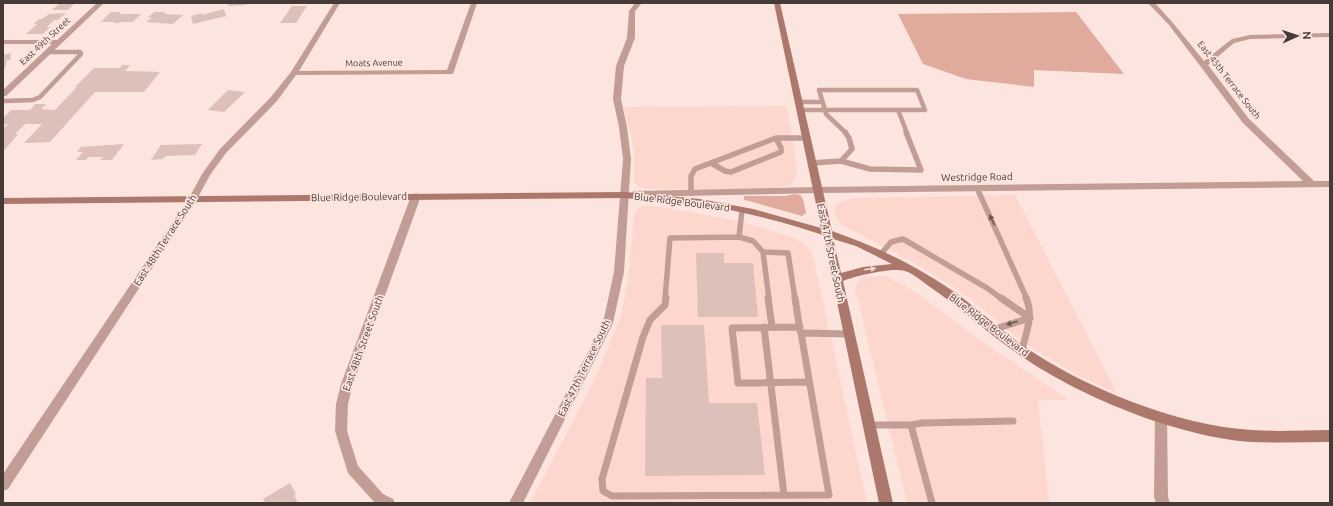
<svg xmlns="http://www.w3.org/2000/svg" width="1333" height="506" font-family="Ubuntu,sans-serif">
  <rect width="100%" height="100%" fill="#fce4df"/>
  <!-- built -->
  <path fill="#fdd7ce" d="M787,106l10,65 -1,8 -6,6 -22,4h-116l-10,-1 -8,-5v-34l-10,-42z
    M1015,195l102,198 -38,-17 -58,-35 -51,-43 -52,-33 -78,-41 -5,-10v-8l6,-4 14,-4z
    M643,206h10l53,9 44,9 44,14 9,5 9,9 55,251h-337l63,-120 27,-64 8,-38 6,-65 2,-6z
    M886,276l25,13 79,58 79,53h-31l11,103h-142l-52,-215 6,-11z"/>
  <!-- green -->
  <path fill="#e0aa9d" d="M1076,12l48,62 -90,-4v17l-68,-8 -43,-15 -25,-50z
    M795,194l5,1 3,4 3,14 -4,3 -53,-15 -5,-1v-4h41z"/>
  <!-- building -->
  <path fill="#ddc0b9" d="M60,3h15l-7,7h-16z
    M230,3h17l-1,2 -18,1z
    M292,6h15l-11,17h-16z
    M224,9l2,7 -33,8 -2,-8 11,-3v2z
    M111,12h10l-2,2h22l-8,8h-12l-2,1h-6l2,-1h-14z
    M155,12h11l-2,2 19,1 -10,9 -27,-2 6,-4 -4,-1z
    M66,13l-8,7h-4l-7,7h3l-7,7h-17l11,-10h-3l5,-5h3l7,-5z
    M11,53l-1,7h-3l-2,8 -2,1v-14z
    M122,65h8l-5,6 35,1 -16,20h-49l-45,50 -26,1 18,-19h-17l-10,10h3l-15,18v-24l6,-4 -6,1v-7l8,-8h19l5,-6h11l-5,5 14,1 22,-23h-2l19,-19h26z
    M228,90l17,2 -21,20 -16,-2z
    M124,144l-12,16h-12l3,-3h-15l-2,3h-10l7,-8h-6l4,-5z
    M202,144l-7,11 -29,1 -3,3 -12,1 10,-15z
    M696,253h28v10h29l5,54h-60z
    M661,325h43l5,78h48l8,72 -120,1 1,-98h16z
    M290,483l6,11 -2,1 4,8h-33l-2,-4z"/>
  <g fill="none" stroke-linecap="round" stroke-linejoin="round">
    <!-- lane-far2 -->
    <path stroke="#c19d95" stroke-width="4.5" d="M819,90h98l8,20h-100z
      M3,101l30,-1 7,-3 41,-43 -1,-2h-32
      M798,102h24
      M800,110h25
      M825,110l1,4 20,19
      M898,110l9,23"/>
    <!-- lane-far1 -->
    <path stroke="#c19d95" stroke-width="5.5" d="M841,161l29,8 51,1 -15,-38
      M711,163l14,8 6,1 50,-20v-4l-5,-10
      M812,163l29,-2 11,-12 -3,-11 -4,-6
      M977,188l50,111
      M691,193v-17l4,-7 81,-31h30
      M739,237l14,4 10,11 25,1 7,46
      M763,252l6,47
      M881,254l10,-12 12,-3 84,49 15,11
      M665,299l5,-61 69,-1 3,-27"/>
    <!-- lane -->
    <path stroke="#c19d95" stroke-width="7" d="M666,298l-1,7 -15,15 -7,17 -41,142 1,12 9,5 217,-1 -28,-162 48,1
      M768,298l4,29
      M795,298l5,33
      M1001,298l29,20
      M764,327l20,168
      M800,327l-68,1 6,55 71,-1
      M995,329l35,-11
      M1022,350c4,-17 12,-35 4,-52
      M869,425h42l21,78
      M911,425l11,-2 91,-2"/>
    <!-- street -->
    <path fill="#c19d95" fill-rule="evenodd" d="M97,3h7l-98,93h-3v-6l49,-46h-49v-4h54z
      M334,3h6l-41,68 148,-1 24,-67h6l-24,71 -157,1 -19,26 -51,52 -16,22 -14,26 -188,288 -5,2v-17l186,-276 13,-24 18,-25 51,-52 20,-25z
      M635,3h7l-7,8v27l-11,28 -3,33 6,28 4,32 -7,113 -11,51 -90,180h-14l94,-180 11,-51 9,-113 -4,-32 -6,-28 3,-33 11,-28 2,-27z
      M1148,3h7l18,20 31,38 28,-22 18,-4 80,-2v4l-80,2 -16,4 -26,22 41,54 65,62h16v6l-512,6 -184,4 -5,-3 5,-3 184,-4 485,-6 -60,-58 -42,-56 -32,-42z
      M416,193l5,3 -68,188 -5,20 -1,27 11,35 25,28 10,5 2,4h-20l-27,-30 -13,-42 1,-27 5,-20 70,-188z
      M1161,412l4,1 2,4 1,80 2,6h-14l-2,-6 1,-80 2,-4z"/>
    <!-- secondary -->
    <path fill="#ab786b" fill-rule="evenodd" d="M774,3h6l52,228c46,16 89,37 128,65 21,16 41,34 62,49 60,42 156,81 230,85 25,2 52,0 78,0v12c-26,0 -53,1 -78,0 -75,-5 -177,-47 -238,-91 -29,-20 -54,-44 -84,-64 -7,-5 -16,-13 -25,-16 -13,-4 -50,5 -62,10l50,222h-14l-56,-268c-40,-13 -81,-24 -122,-30 -26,-4 -52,-5 -77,-7l-621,6v-6l621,-6 76,7 53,10 68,19zM833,239l23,7 36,18 -29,3 -22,6z"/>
  </g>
  <!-- one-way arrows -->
  <defs><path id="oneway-solid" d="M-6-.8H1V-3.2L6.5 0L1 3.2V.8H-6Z"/></defs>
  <g fill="#6b5853">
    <use href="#oneway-solid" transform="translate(992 220) rotate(-115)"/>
    <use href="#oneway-solid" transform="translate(1012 323) rotate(162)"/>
  </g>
  <use fill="#f0d4ce" href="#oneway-solid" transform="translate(870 269) rotate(-7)"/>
  <g text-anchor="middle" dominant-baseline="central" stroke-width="3.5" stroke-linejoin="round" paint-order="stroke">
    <!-- far-street labels -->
    <g font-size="9" fill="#463a37" stroke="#fce4df">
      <text transform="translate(45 41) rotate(-43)">East 49th Street</text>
      <text transform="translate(374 63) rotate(-1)">Moats Avenue</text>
      <text transform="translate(1229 80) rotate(52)">East 45th Terrace South</text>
    </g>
    <!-- street labels -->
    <g font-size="10" fill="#463a37" stroke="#fce4df">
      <text transform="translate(977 177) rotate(-1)">Westridge Road</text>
      <text transform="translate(359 197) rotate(-1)">Blue Ridge Boulevard</text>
      <text transform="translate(682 202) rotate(7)">Blue Ridge Boulevard</text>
      <text transform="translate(165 240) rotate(-57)">East 48th Terrace South</text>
      <text transform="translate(831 253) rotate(78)">East 47th Street South</text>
      <text transform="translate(989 325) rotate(37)">Blue Ridge Boulevard</text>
      <text transform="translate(363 343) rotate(-70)">East 48th Street South</text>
      <text transform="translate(584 368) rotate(-64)">East 47th Terrace South</text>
    </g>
  </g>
  <!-- border -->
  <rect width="1333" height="506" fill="none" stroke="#463a37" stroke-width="8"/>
  <!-- north arrow -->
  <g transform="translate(1297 36) rotate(87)" stroke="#fce4df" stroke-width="3" paint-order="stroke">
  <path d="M0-3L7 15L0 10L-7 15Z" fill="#463a37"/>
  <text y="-6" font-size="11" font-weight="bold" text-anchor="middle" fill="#463a37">N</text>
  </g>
</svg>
